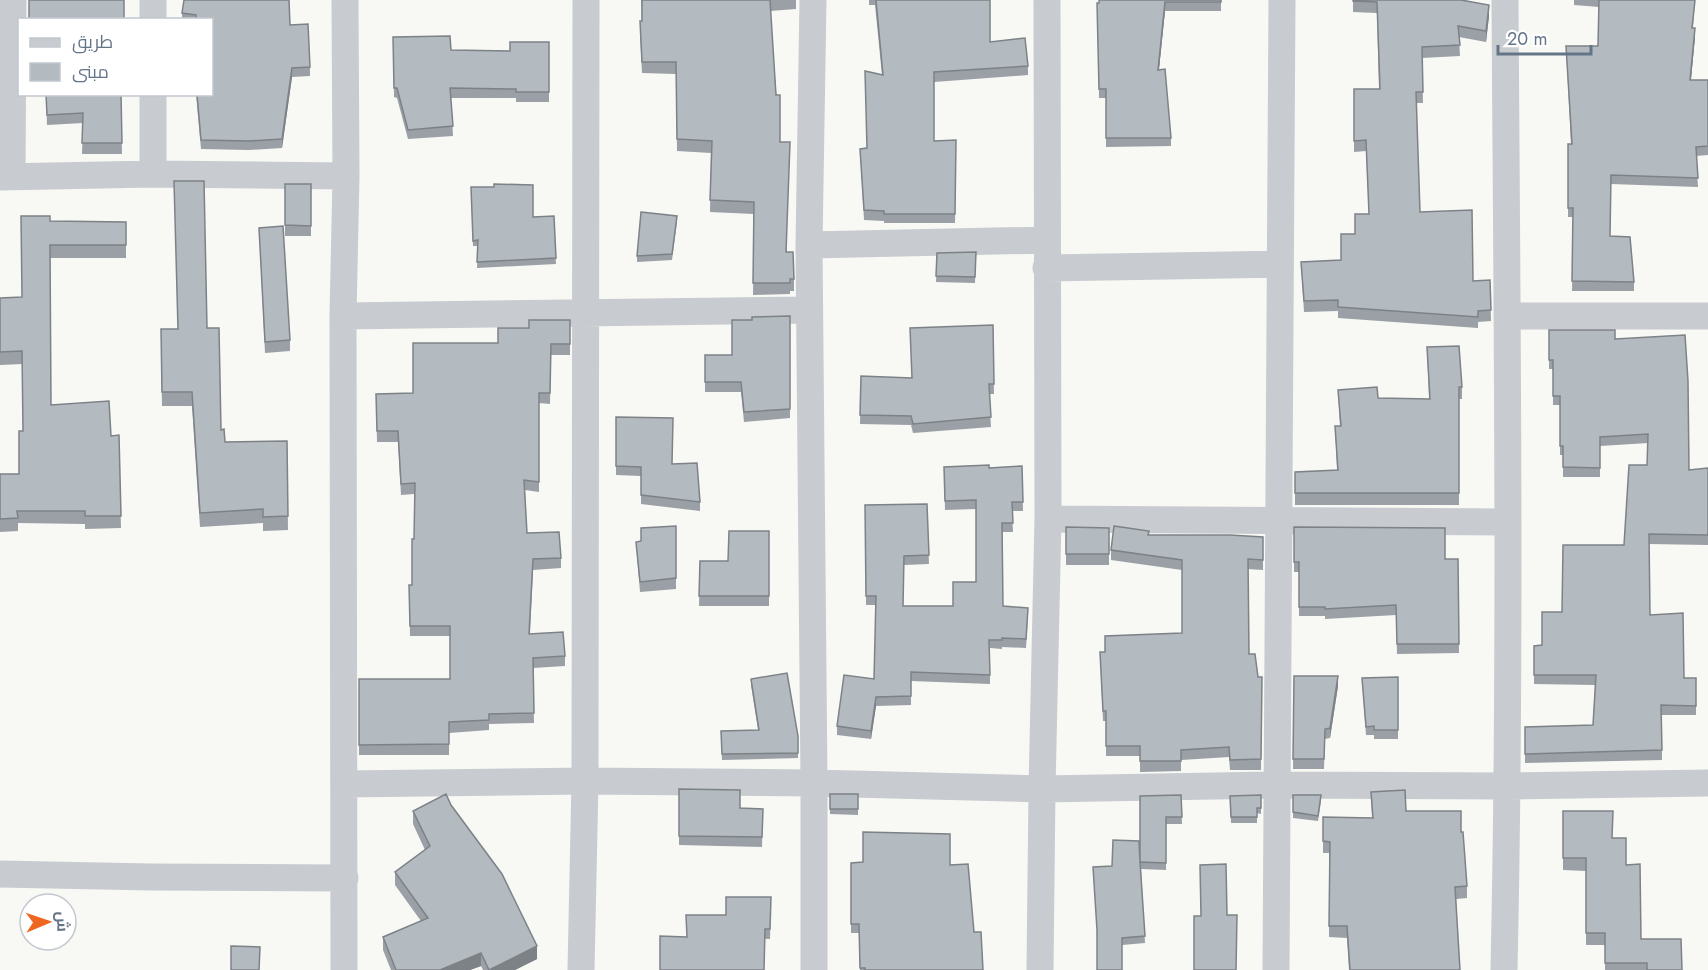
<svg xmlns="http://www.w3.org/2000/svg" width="1708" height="970" font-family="Jost,Cairo,sans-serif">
  <rect width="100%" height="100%" fill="#f8f8f5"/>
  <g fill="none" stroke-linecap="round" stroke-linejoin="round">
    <!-- street -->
    <path stroke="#c8cbcf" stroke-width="27" d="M153,0v20
      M813,0l-4,245 5,538v187
      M153,94v80
      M12,176l1,-176
      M0,177l153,-3 193,2
      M809,245l238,-5
      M1046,268l234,-4
      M343,316l466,-6
      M1507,316h201
      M1048,519l459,3
      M344,784l241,-3 229,2 228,6 237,-4 229,1 200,-3
      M0,874l151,3 194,1
      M344,970l-1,-654 3,-140 -1,-176
      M581,970l4,-189 1,-781
      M1040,970l2,-181 6,-270 -1,-519
      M1276,970l6,-970
      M1504,970c7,-323 3,-647 1,-970"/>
  </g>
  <!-- wall -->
  <path fill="#9aa0a5" d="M641,0h155v9l-26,2 10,131 7,110 7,27v12h-4v3l-37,1 1,-81 -44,-2 1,-59 -34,-2 -1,-77 -34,-1 -2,-40v-12h2z
    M869,0h121v42l38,24v9l-94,7v59l22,-1 -1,83h-71v-2l-20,-1 -4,-71 7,-1 15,-73 -7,-70h-6z
    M1221,0v11h-56l-6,59 12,68v8l-65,1v-49h-7l-2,-95z
    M1353,0h108l28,16 -3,26 -27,-5 1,19 -38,2 1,45h-7l4,109 53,69 17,-1 1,41 -13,1v6l-140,-10v-7l-34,1 -3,-50 40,-2 14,-26 14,-20 -3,-63 -12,1v-63h25l-2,-76 -24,-1z
    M1574,0h121l-2,28 2,9 -4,43h17v75l-12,1 2,31 -87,-3 -1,52 24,46v9h-62l1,-74h-5v-73h3l-5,-98h32l1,-39 -25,-2z
    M182,13l108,12 20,42v9l-18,1 -10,71 -33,2 -48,-1 -5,-55h16v-74h-30z
    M393,37l58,13 59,1 39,-9v60h-33v-4h-65l2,38 -45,3 -11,-41 -3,-1z
    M46,94h75l1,60h-40l1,-31 -36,2z
    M285,184h26v52h-26z
    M471,187l62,30 21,-1 2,48 -79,4 1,-22h-5z
    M50,221l76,1v36h-76l1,147 60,31 8,-1 2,93 -36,1v-5l-67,-1v8l-18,1v-58h19l4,-43 -1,-67 -22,1v-67l22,-1z
    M677,222l-5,38 -35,2v-6z
    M259,228l31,112v11l-25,2z
    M976,252l-1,31 -39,-1 1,-29z
    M790,316v102l-46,4 -3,-30h-36v-37h27l20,-35z
    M570,320v35h-19l-1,49 -11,-1v89l-14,-2 2,43 34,25v10l-28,2 -3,64 35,22v10l-32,2 1,55 -45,1v6l-40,3v22h-90v-76h91v-43h-40l-1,-51h3l2,-46v-45l-13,1 -3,-53h-21l-1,-48 37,-1 85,-50 31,-15z
    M993,325l1,69h-5l2,33 -78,6 -2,-8 -51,-1 1,-48 51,2z
    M207,328l14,102 4,12 62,-1 1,89 -25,1v-8l-63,4 -8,-121h-30l-1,-63z
    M1549,330l66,9 74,131 19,-2v77l-59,-1 1,71 34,63h12v37h-34v45l-137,3v-36l68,-2 2,-40 -61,-1v-38l8,-1 20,-33 62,-67 23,-80 1,-22 -48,3v31h-37v-22h-3v-50h-7v-36h-4z
    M1427,347l35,40v12h-3v106h-164v-33l42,-2 -2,-44h5l-2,-36 40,8 51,1z
    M616,417l56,47 28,38v9l-59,-7v-28l-25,-1z
    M1022,466l1,45h-11l1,21h-11l1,74 25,11 -2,31 -24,-1v2l-12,-1v36l-79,-3v24l-35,1 -5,33 -34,-4v-9l37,-47 2,-74h-10l-1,-100 62,-1 2,60 -25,1 -1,41h50l23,-24v-73l-31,1 -1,-43 45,1z
    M676,526v63l-36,3 -4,-50 5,-1z
    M1066,527l43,1v37h-43z
    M1294,527l151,32h13l1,94 -62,1 -1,-39 -71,4v-3h-26v-44h-5z
    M769,531v75h-70l1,-45h28z
    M1149,535l114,2v33l-15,-1 1,85 9,23h4l-1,93h-31l-1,-13 -48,3v11l-41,1v-16h-34v-35h-3l-3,-69h5l77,-19v-63l-71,-10v-10z
    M1294,676l44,10 -8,52 -5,1 -1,30h-31z
    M1398,677v62h-24v-4h-8l-4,-57z
    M751,679l47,57v22l-76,2 -1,-29 37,-1 -7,-45z
    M679,789l61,19 23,1 -1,38 -83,-2z
    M1371,792l35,19 55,21 6,54v12l-11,1 4,71h-111l-2,-32 -18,-1v-84h-6v-36l49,1z
    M830,794h28v21l-28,-1z
    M1181,795l1,29h-16v46l-25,-1 4,74 -23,2 -10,-79 28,-5v-65z
    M1261,795v19l-4,-1v10h-26l-1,-27z
    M1293,795l28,6 -3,20 -25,-3z
    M413,811l124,148 -22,11h-32l-2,-4 -11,4h-79l-8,-20v-13l38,-16 -26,-36v-13l30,-22 -12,-26z
    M1563,811l50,27 13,27 15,74 41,31h-77v-25h-19v-74l-23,-1z
    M851,863l99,2 24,67 9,38h-123l-1,-37h-8z
    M771,897l-1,42 -83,-2 39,-22z"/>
  <!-- shaded-wall -->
  <path fill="#7d8286" d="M1165,2v9l-7,67v-8z
    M1489,5v11l-3,26v-11z
    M1695,28v9l-5,52v-9z
    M292,68v9l-10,71v-9z
    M1338,676v10l-8,52v-10z
    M876,697v9l-5,33v-8z
    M537,946v13l-22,11h-26z
    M481,953v13l-11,4h-30z"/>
  <!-- building -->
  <path fill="#b3bac0" stroke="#7d8286" stroke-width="1.5" d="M29,0h95v20h-95z
    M184,0h105l1,25 18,-1 2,43 -18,1 -10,71 -33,2 -48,-1 -4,-46h15v-74h-16v-5l-14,-2z
    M642,0h128l6,95h4v47h10l-4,110h7l1,27h-4v4h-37l1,-81 -44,-2 2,-59 -35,-2 -1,-77h-34l-2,-41h2z
    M876,0h114v42l35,-4 3,28 -94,6v69l22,-1 -1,74h-71v-3l-20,-1 -4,-61 7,-1 -2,-77 18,4z
    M1099,0h122v2h-56l-7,68 7,-1 6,69h-65v-49h-7l-2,-86h2z
    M1353,0h108l28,5 -3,26 -28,-5 2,19 -38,2 1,45h-7l4,120 52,-2 1,71 17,-1 1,30 -13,1v6l-140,-10v-7l-34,1 -3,-39 40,-2v-26h14v-20h14l-3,-74 -12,1v-52h26l-3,-87 -24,-1z
    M1599,0h96l-3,28h3l-5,52h18v66l-12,1 2,31 -87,-3 -1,61 20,1 4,45 -62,-1 1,-73h-5v-64h4l-6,-98h32z
    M450,36l1,14 59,1v-9h39v50h-33v-3l-66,-1 3,38 -45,4 -11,-42h-3l-1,-51z
    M46,94h75l1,49h-40l1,-30 -36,2z
    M174,181h30l3,147h12l2,102 3,-1 1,13 62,-1 1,75 -25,1v-8l-63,4 -8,-121h-30l-1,-63h17z
    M285,184h26v42l-26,-1z
    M494,184l39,1v32l21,-1 2,42 -79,4 1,-22 -5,1 -2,-54h23z
    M641,212l36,4 -5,38 -35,2z
    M21,216h29v5l76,1v23h-76l1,160 58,-4 2,35 8,-1 2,81h-36v-5h-68l1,7 -18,1v-45h19v-43h4l-1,-80 -22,1v-54l22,-1z
    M283,226l7,114 -25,2 -6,-114z
    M976,252l-1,25 -39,-1 1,-23z
    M790,316v93l-46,3 -3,-30h-36v-27h27v-35h20v-3z
    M529,320h41v24h-19l-1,49h-11v89l-15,-2 3,53 32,-1 2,26 -28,1 -4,75 34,-2 2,24 -32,2 1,55 -45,1v6l-40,2v22l-90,1v-66h91v-53h-40l-1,-41h3v-46h2l1,-56 -14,1 -3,-53h-21l-1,-37 37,-1v-50h85v-15h31z
    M993,325l1,59h-5l2,33 -78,7 -2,-8 -51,-1 1,-39 51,2 -2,-50z
    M1549,330h66v9l70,-4 3,46 1,89 19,-2v67l-59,-1 1,81 33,-2 1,65h12v28l-35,-1 1,45 -137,4v-27l68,-2 3,-50h-62v-29l8,-1v-33h20l1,-67h61l5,-80h18l1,-31 -48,3v31l-37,-1v-21h-3v-50h-7v-36h-4z
    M1459,346l3,41h-3v106h-164v-21l43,-2 -3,-44h6l-3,-36 39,-3 1,11 52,1 -3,-52z
    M616,417l57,1 -1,46 25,-1 3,39 -59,-7v-28l-25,-1z
    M989,465v3l33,-2 1,36h-11l1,21h-11l1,83 25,2 -2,31 -24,-1v2h-13l1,35 -79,-3v24l-35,1 -5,34 -34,-5 7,-51 30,4 2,-83h-10l-1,-91 62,-1 2,51 -25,1 -1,50h50v-24h23v-82l-31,1 -1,-34z
    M676,526v52l-36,4 -4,-40 5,-1v-13z
    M1114,526l35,5 -1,4h82l33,2v23l-15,-1 1,95h6l3,23h4l-1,82 -31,1 -1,-13 -48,3v11h-41v-15h-34v-35h-3l-3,-59h5v-16l77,-3v-73l-71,-10z
    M1066,527l43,1v26h-43z
    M1294,527l151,1v31h13l1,85h-62l-1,-39 -71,4v-2h-26v-45h-5z
    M729,531h40v65h-70l1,-35h28z
    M787,673l11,63v17l-76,1 -1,-23 38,-1 -8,-51z
    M1294,676h44l-8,52 -5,1 -1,30h-31z
    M1398,677v53h-24v-4l-8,1 -4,-49z
    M679,789l61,1v18l23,1 -1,28 -83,-1z
    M1405,790l1,21h55v21h2l4,54 -12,1 5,83h-110l-3,-44h-18l1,-84 -7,-1v-24l50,1 -2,-26z
    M446,794l5,11 51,69 35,72 -48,24 -8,-17 -41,17h-44l-13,-33 45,-19 -33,-46 35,-26 -17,-35z
    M830,794h28v15h-28z
    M1181,795l1,22h-16v46l-26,-1 5,74 -23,2v32h-25v-40l-4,-63 19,-1 1,-26 26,1 1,21v-66z
    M1261,795v13h-4v9h-26l-1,-21z
    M1293,795h28l-3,21 -25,-4z
    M1563,811h50l-1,27h14v27l14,-1 1,75h40l1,31h-35v-7h-42v-30h-19v-75h-23z
    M863,832l87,2v31l18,-1 6,68h7l2,38h-118v-2h-5l-1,-44h-8v-61l12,-1z
    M1226,864l1,51h10l-1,55h-42v-54h7l-1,-51z
    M726,897h45l-1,32h-5l-1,41h-104v-34l27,1 -1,-22h40z
    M231,946l29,1 -1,23h-28z"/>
  <!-- legend -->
  <rect x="18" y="18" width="195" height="78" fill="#ffffff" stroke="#c1c8cf" stroke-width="1.5"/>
  <rect x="30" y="38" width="30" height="9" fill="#c8cbcf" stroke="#c1c8cf" stroke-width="1.5"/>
  <text x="72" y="48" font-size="18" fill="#657588">طريق</text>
  <rect x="30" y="63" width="30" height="18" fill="#b3bac0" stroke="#c1c8cf" stroke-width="1.5"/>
  <text x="72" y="78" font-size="18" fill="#657588">مبنى</text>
  <!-- north arrow -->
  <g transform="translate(48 922) rotate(88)"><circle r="28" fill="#ffffff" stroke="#c1c8cf" stroke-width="1.5"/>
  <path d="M0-4.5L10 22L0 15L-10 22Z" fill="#ee661f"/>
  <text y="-9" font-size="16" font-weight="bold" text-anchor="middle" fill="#657588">ش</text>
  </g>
  <!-- scale -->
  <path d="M1498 45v9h93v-9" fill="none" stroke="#657588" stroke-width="3"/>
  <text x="1507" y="45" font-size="18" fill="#657588" stroke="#ffffff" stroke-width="4.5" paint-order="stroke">20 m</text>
</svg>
